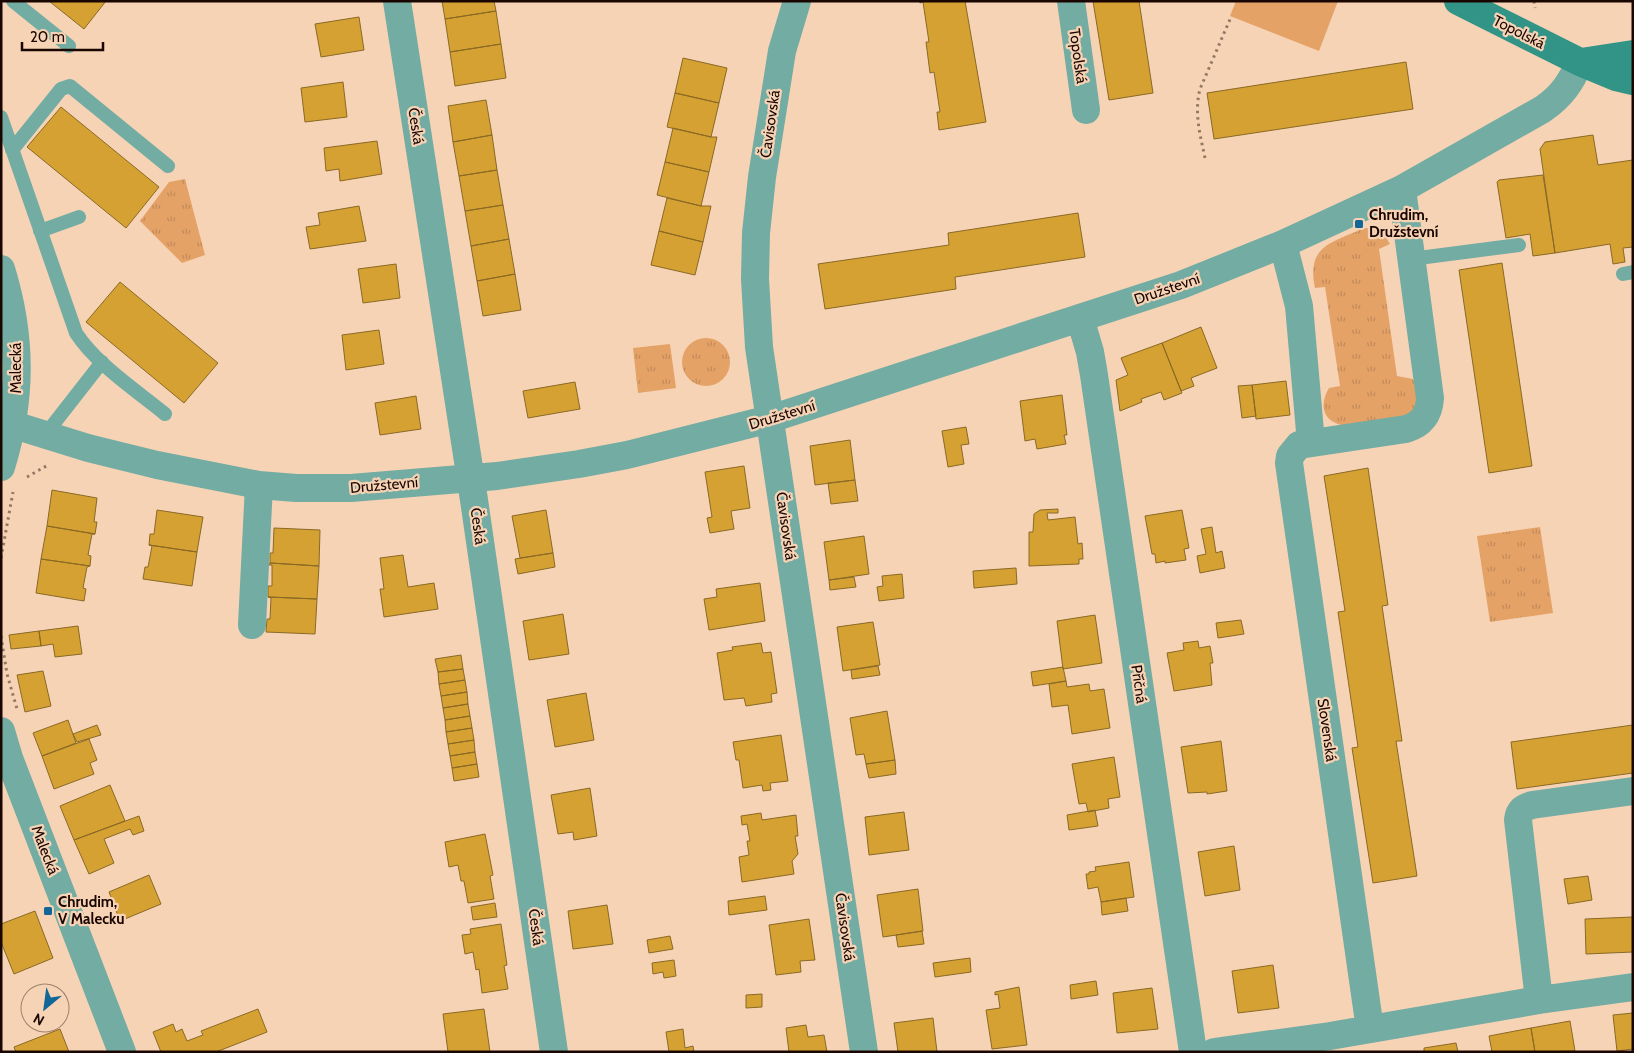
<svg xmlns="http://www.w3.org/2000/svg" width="1634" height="1053" font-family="Cabin,sans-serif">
  <defs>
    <pattern id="grass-tufts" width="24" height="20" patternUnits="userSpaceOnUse" patternTransform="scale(1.25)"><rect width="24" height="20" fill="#e4a267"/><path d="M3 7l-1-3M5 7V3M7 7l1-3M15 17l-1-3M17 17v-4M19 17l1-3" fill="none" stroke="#c38a58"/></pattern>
  </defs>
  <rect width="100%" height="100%" fill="#f7d3b6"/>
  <!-- grass -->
  <path fill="url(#grass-tufts)" d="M185,179l20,76 -23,8 -42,-42 29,-39z
    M1364,228l15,1 5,5 6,10 -11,5 18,127 16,3c5,13 9,21 -1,32 -9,10 -25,9 -37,10 -10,1 -25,6 -34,4 -20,-5 -21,-22 -12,-37l11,-2 -15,-99 -10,1c-9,-43 17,-45 49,-60z
    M682 362a24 24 0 1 1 48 0a24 24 0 1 1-48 0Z
    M670,344l6,44 -38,5 -5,-45z
    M1540,527l13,86 -63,9 -13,-86z"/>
  <!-- pitch -->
  <path fill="#e4a267" d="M1236,1h102l-19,50 -89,-35z"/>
  <!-- building -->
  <path fill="#d5a132" stroke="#8a6925" d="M49,1h57l-22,28z
    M442,1h52l2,10 -51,8z
    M919,1h46l21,121 -47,8 -2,-18h3l-6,-40 -4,1 -4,-31h3l-6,-40 -3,1z
    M1093,1h46l14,92 -44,7z
    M496,11l5,33 -51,8 -5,-33z
    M359,17l5,33 -43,7 -6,-33z
    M501,44l5,34 -51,8 -5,-34z
    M683,58l44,10 -8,35 -44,-10z
    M1406,62l7,47 -199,30 -7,-46z
    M343,82l4,35 -42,5 -4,-34z
    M675,93l44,10 -8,34 -44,-10z
    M486,100l6,35 -39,7 -5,-36z
    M61,107l98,80 -33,41 -99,-81z
    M673,128l38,9h6l-8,35 -44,-10z
    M492,135l5,35 -38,6 -6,-34z
    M1593,135l5,30 35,-5v87l-10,1 2,14 -12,2 -3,-20 -55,9 -15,-104 5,-7z
    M377,141l5,33 -42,7 -1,-12 -13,2 -2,-23z
    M665,162l44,10 -8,34 -44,-11z
    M497,170l6,35 -38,6 -6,-35z
    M1543,175l12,78 -22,3 -3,-22 -24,4 -9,-56 2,-2z
    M667,198l34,8h10l-8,36 -44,-11z
    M503,205l6,34 -38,7 -6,-35z
    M359,206l7,35 -56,8 -4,-22 14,-2 -2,-12z
    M1078,213l7,44 -130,20 1,12 -131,20 -7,-45 131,-19 -1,-12z
    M659,231l44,11 -8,33 -44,-10z
    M509,239l6,35 -38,7 -6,-35z
    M1502,263l30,203 -43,7 -30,-203z
    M396,264l4,34 -37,5 -5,-34z
    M515,274l6,36 -38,6 -6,-35z
    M120,282l98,81 -34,40 -98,-81z
    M1201,327l16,41 -26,10 3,8 -13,5 -19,-48z
    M379,330l5,34 -38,6 -4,-35z
    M1162,343l20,50 -18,7 -3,-8 -20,7 1,3 -22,9 -4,-31 12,-5 -7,-17z
    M1286,381l4,34 -34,4 -4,-34z
    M575,382l5,27 -52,9 -5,-27z
    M1252,385l4,31 -14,2 -4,-32z
    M1062,395l5,40h-3l2,9 -29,5 -2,-10 -10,2 -5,-40z
    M416,396l5,33 -41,6 -5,-32z
    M966,427l3,17 -8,1 3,19 -16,3 -6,-36z
    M850,440l5,40 -40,5 -5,-39z
    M744,466l6,42 -19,3 3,18 -24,4 -3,-15 5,-1 -7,-45z
    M1368,468l20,137 -6,1 20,135h-6l21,135 -44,7 -21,-135 6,-1 -20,-135 7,-1 -21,-135z
    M855,480l3,21 -27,3 -3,-21z
    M52,490l45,8 -3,24h3l-2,12 -48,-8z
    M1058,509v4h-11l1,7 27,-3 3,27 4,-1 1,16h-4v5l-50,2v-34h4l1,-18 6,-4z
    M157,510l46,7 -6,35 -48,-7 1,-11h4z
    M546,510l7,43 -33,5 -8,-42z
    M1182,510l7,38 -5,1 2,11 -21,3v-2l-9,2 -1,-9h-3l-7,-38z
    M47,526l48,8h-3l-4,21 3,1 -1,10 -49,-7z
    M1212,527l4,26 6,-2 3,17 -25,5 -3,-17 9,-2 -5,-25z
    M274,528l46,2 -1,36 -49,-3v-10h3z
    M864,536l5,38 -40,6 -5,-38z
    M149,545l48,7 -5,34 -49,-7 2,-12h3l4,-21z
    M553,553l2,14 -37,7 -3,-15z
    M403,555l5,32 26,-4 4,26 -54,8 -4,-28h4l-4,-31z
    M41,559l49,7 -3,1 -4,21 3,1 -2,12 -48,-8z
    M270,563l49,3 -2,33 -49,-2v-11h4v-21h-3z
    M1016,568l1,16 -43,4 -1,-17z
    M902,574l2,24 -25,3 -2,-14 6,-1 -1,-10z
    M854,577l2,10 -26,3 -1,-10z
    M760,583l5,38 -56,9 -5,-31 13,-2 -1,-8z
    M268,597l49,2 -2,35 -49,-2 1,-13h3l1,-21z
    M563,614l6,40 -40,6 -6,-39z
    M1095,615l7,48 -39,6 -6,-48z
    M1241,620l3,14 -26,4 -2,-15z
    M873,622l7,43 -37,6 -6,-44z
    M78,626l4,28 -27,3 -2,-13 -12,2 -2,-15z
    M39,631l2,15 -30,3 -2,-14z
    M1198,641l1,7 11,-2 3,17h-3l2,22 -38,6 -7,-38 17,-3 -1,-7z
    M761,643l2,10 8,-1 6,41 -6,1 1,8 -26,4 -2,-8 -20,2 -7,-47 16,-3 -1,-3z
    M461,655l2,14 -25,3 -3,-13z
    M878,666l2,9 -28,4 -1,-9z
    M1063,667l3,14 -33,5 -2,-14z
    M463,669l2,11 -26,4 -1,-12z
    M43,671l8,35 -26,6 -8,-37z
    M465,680l2,12 -26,4 -2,-12z
    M1066,681l1,6 22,-3 1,7 14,-2 6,39 -38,6 -4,-29 -16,2 -3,-23z
    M467,692l1,12 -25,4 -2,-12z
    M586,693l8,47 -39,7 -8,-47z
    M468,704l2,12 -25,4 -2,-12z
    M887,711l8,49 -29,4 -2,-10 -8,1 -6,-37z
    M470,716l2,12 -26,4 -1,-12z
    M68,720l8,23 -34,13 -9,-23z
    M97,725l4,10 -24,7 -4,-8z
    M1633,725v48l-116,16 -6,-47z
    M472,728l2,12 -26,4 -2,-12z
    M781,735l7,46 -18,2 1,7 -8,1 -1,-6 -19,3 -4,-28h-3l-3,-18z
    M89,739l8,21 -7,3 4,11 -40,15 -12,-33z
    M474,740l1,12 -25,4 -2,-12z
    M1221,741l6,50 -20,3v-2l-19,1 -7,-46z
    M475,752l2,12 -25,4 -2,-12z
    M1114,757l6,40 -12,2 1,9 -21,4 -2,-9 -7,1 -7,-40z
    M895,760l1,14 -27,4 -3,-14z
    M477,764l2,13 -25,4 -2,-13z
    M110,785l15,36 -51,19 -14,-34z
    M590,788l7,48 -23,4 -1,-8 -15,2 -7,-39z
    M1095,810l3,16 -29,4 -2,-15z
    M904,812l5,38 -40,5 -4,-38z
    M761,813l1,7 34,-5 2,21h-3l3,18 -6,7 2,13 -52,8 -3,-25 10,-2 -2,-14h3l-3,-17 -5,1 -1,-9z
    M139,816l5,15 -11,4 -3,-6 -26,10 10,24 -25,11 -15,-34z
    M485,834l8,41 -3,1 4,23 -26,4 -4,-22h-3l-3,-16 -9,2 -4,-25z
    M1234,846l6,44 -35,6 -7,-44z
    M1129,862l5,35 -33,5 -3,-15 -10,2 -2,-15h3v-2l7,-1 -1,-4z
    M149,875l12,29 -41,17 -11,-29z
    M1588,876l4,24 -24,4 -4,-25z
    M918,889l5,42 -40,6 -6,-42z
    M765,896l2,14 -38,5 -1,-14z
    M1126,898l2,13 -26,4 -1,-13z
    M495,903l2,14 -24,3 -2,-13z
    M607,905l6,39 -40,5 -5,-38z
    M35,911l18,47 -39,16 -13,-32v-18z
    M1633,917v35l-47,2 -1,-35z
    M809,919l6,41 -15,1 1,11 -25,3 -7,-50z
    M501,924l6,41 -3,1 4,23 -26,4 -3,-24 -3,1 -3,-18 -8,2 -3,-19 9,-1 -1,-5z
    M922,931l2,13 -26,3 -2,-12z
    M670,936l3,13 -24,4 -2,-13z
    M970,958l1,14 -36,5 -2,-14z
    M674,960l2,16 -12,2 -1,-6 -10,2 -1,-11z
    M1273,965l6,43 -41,5 -6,-42z
    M1096,981l2,14 -27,4 -1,-14z
    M1019,987l8,58 -35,4 -6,-39 14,-2 -2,-14 -3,1v-3z
    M1152,988l6,41 -41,4 -4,-40z
    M762,994v13l-16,1v-13z
    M258,1009l9,23 -51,20h-55l-8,-20 20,-8 3,8 6,-3 5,12 16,-6 -2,-4z
    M484,1009l6,43h-42l-5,-38z
    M1633,1013v36l-16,2 -4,-36z
    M933,1018l4,34h-39l-4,-29z
    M1570,1021l5,30 -40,1 -4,-24z
    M806,1025l2,12 16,-2 3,17h-38l-3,-24z
    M1531,1028l4,24h-43l-3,-16z
    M60,1029l9,23h-53l-2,-5z
    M683,1029l2,19 8,-2 1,6h-25l-3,-20z
    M1456,1043l2,9h-34v-4z"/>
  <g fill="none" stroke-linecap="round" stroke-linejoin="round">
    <!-- path -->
    <path stroke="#947865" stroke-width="3" stroke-dasharray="2.5 4" stroke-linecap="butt" d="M1534,1l1,7
      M1205,158c-5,-24 -11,-45 -5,-69l31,-72
      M27,477l21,-12
      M1,558l12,-66
      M1,636l6,38 10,35"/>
    <!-- service -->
    <path stroke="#73aca2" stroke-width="14" d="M13,1l56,45
      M1,117l75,216c20,31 61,58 89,81
      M12,150l49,-61 9,-3 98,80
      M40,231l39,-14
      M1411,259l108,-14
      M1623,274l10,-2
      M45,435l57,-73"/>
    <!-- minor -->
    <path stroke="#73aca2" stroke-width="28" d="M397,1l77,499 80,552
      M797,1l-15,50 -20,126 -6,56 -1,46 4,68 105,705
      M1071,1l15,109
      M1283,244l16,62 12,137
      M1080,318l10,34 4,23 99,677
      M1,421l87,27 69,17 102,20 37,3h55l146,-12 82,-12 48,-9 143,-36 411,-134 102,-41 119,-55 141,-80c19,-13 28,-27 37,-47
      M252,625l7,-140
      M1539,1000l-21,-180c1,-10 5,-12 14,-15l101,-14
      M1370,1029l-81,-566 1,-7 9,-11 107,-16c16,-5 23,-14 24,-31l-28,-209
      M1214,1052l116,-16 209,-36 94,-13"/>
    <!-- tertiary -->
    <path stroke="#73aca2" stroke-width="28" d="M1,269c21,68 21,130 0,198
      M1,731l8,27 113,294"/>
    <!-- secondary -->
    <path stroke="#329486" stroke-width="28" d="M1458,1l122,61 36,15 17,4
      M1581,62l52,-8"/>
  </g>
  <!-- markers -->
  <g fill="#136698" stroke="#f7d3b6" stroke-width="2">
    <rect x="1354" y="219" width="10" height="10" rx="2.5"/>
    <rect x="43" y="906" width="10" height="10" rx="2.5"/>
  </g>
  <g text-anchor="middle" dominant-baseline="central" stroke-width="4.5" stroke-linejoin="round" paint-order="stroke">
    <!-- street labels -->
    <g font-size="15" fill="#190600" stroke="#f7d3b6">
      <text transform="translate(1519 32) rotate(27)">Topolská</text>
      <text transform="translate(1078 56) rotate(82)">Topolská</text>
      <text transform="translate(770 124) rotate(-82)">Čavisovská</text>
      <text transform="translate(416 126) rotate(81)">Česká</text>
      <text transform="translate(1167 289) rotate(-19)">Družstevní</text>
      <text transform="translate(16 368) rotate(-90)">Malecká</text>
      <text transform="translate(782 415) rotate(-17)">Družstevní</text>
      <text transform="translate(384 485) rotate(-5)">Družstevní</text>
      <text transform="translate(478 526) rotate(82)">Česká</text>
      <text transform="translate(786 526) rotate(82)">Čavisovská</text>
      <text transform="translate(1139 684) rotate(82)">Příčná</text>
      <text transform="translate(1327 730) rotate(82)">Slovenská</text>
      <text transform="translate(45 850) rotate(69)">Malecká</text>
      <text transform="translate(536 927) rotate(82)">Česká</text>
      <text transform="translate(845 927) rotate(82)">Čavisovská</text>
    </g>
    <!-- poi labels -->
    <g font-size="15" font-weight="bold" fill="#190600" stroke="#f7d3b6" text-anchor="start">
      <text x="1369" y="215">Chrudim,<tspan x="1369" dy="17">Družstevní</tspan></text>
      <text x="58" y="902">Chrudim,<tspan x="58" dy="17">V Malecku</tspan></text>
    </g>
  </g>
  <!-- border -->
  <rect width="1634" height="1053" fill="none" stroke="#190600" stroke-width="5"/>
  <!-- north arrow -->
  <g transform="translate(45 1008) rotate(209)"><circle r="24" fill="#f7d3b6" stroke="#9e816d"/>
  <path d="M0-4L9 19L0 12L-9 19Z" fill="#136698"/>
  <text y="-8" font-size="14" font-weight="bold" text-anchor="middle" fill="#190600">N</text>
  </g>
  <!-- scale -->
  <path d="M22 42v8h81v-8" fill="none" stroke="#190600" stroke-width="2.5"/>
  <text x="30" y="42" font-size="15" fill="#190600" stroke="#f7d3b6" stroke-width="4" paint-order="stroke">20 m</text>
</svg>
